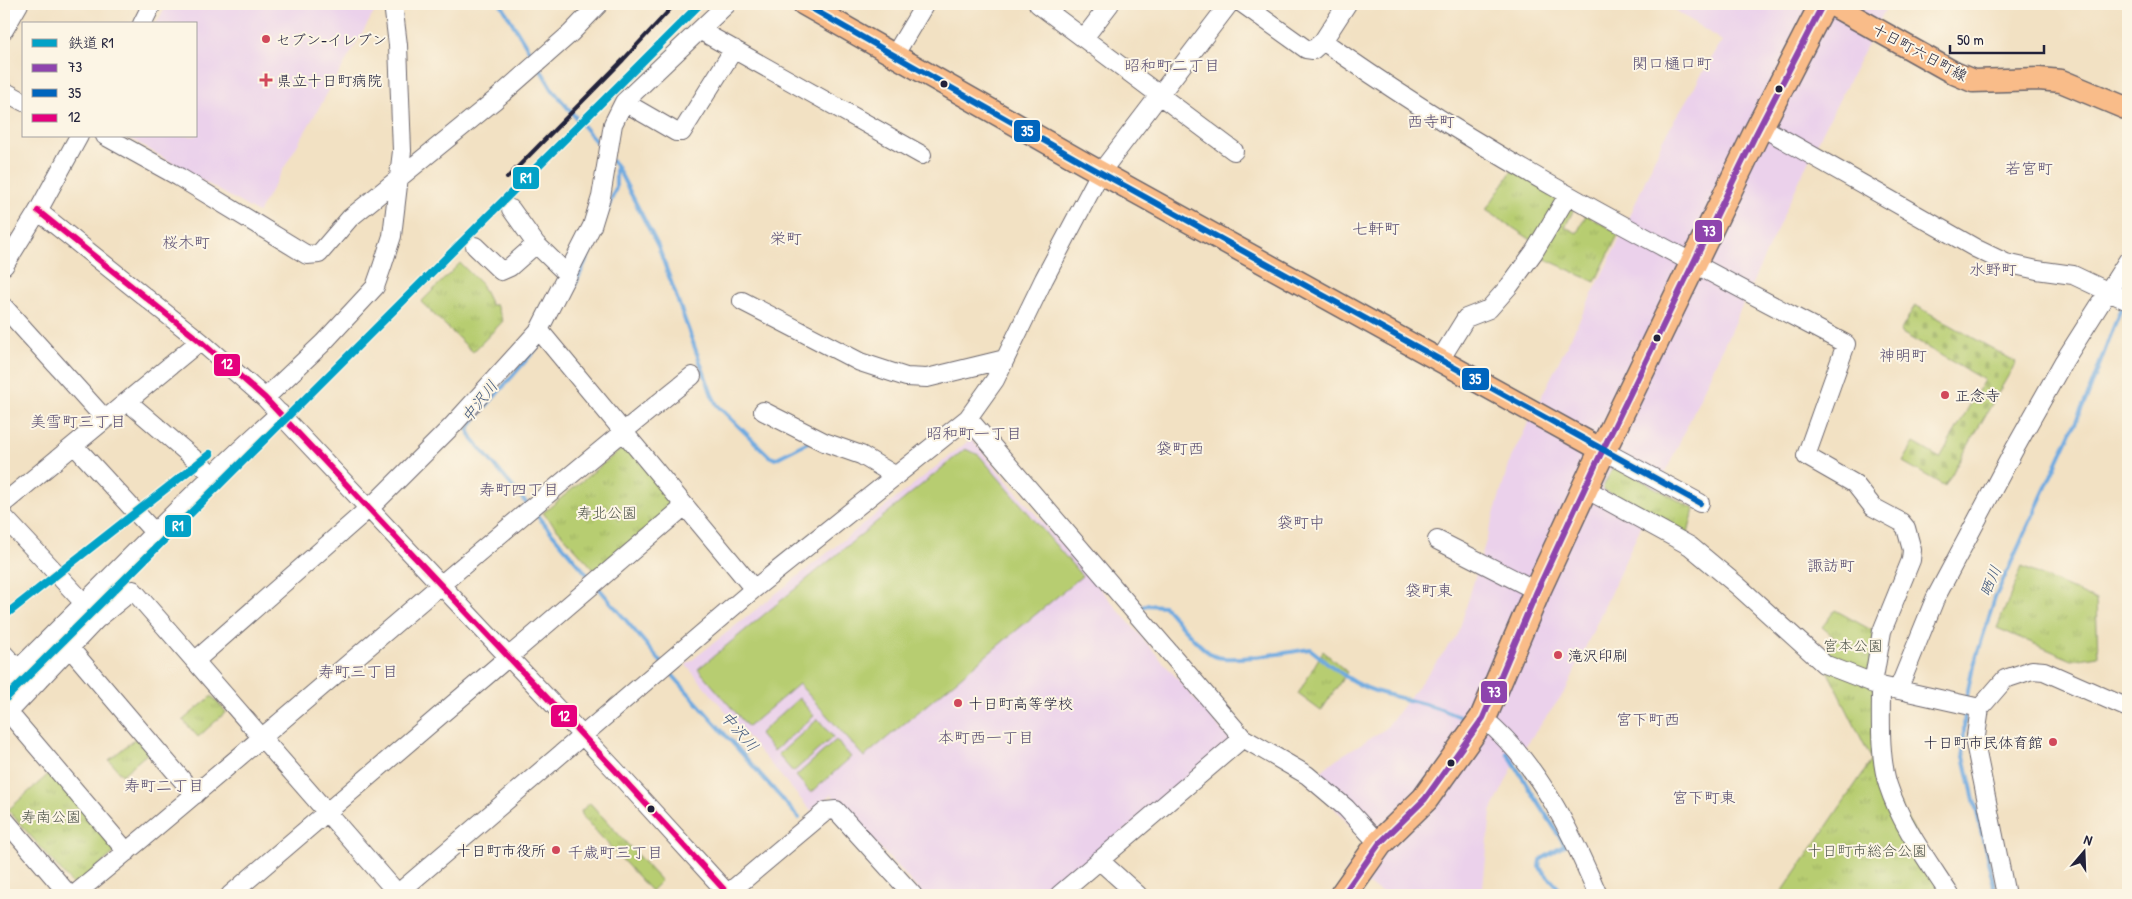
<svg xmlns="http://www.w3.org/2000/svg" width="2132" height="899" font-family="'Patrick Hand','Klee One',sans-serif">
  <defs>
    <pattern id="grass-tufts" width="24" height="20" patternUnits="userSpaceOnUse" patternTransform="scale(1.25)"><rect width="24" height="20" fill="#b7cd71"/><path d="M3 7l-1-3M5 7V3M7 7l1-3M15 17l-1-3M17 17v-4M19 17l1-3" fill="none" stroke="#9db063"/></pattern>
    <pattern id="cemetery-stones" width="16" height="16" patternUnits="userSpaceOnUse" patternTransform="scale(1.25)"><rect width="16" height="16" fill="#b7cd71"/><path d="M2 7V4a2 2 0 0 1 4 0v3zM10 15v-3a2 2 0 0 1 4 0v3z" fill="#9db063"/></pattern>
  </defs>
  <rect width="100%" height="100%" fill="#fcf5e5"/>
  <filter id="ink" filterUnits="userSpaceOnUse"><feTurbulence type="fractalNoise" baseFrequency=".02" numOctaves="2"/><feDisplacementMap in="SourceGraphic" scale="10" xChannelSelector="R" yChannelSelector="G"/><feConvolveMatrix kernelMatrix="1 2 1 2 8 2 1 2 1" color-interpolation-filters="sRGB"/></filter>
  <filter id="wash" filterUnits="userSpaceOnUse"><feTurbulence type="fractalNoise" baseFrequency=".0096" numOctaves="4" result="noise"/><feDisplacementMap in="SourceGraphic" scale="20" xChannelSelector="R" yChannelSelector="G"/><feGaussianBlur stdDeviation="1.12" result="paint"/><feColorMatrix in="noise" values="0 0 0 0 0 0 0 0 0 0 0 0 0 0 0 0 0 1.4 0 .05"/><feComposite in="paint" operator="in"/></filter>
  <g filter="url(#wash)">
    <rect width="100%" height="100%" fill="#f2e1c3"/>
    <!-- built -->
    <path fill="#ebd1eb" d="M167,4h212l-121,209 -132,-77h70v-112h-40z
      M1666,4h222l-77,151 -245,535 -48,66 -27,56 -8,75 -6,8h-90l-42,-22 21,-29 -34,-39 -25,-22 29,-24 49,-30 73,-95 53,-176 112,-226 40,-93 59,-98z
      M971,439l259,301 -181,155h-126l-92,-101 -20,17 -125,-146z"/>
    <!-- grass -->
    <path fill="url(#grass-tufts)" stroke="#6c7856" fill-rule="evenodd" d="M1513,169l47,31 -27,41 -47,-31z
      M1569,206l50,27 -24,49 -56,-26zM1574,209l12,6 -9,18 -12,-6z
      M460,263l21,21 10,21h5l7,16 -30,31 -52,-50z
      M626,445l51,60 -80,68 -54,-60z
      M1614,465l80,44 -7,29 -85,-49z
      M2022,567l74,33 2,56 -26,4 -75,-32z
      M1835,610l40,22 -7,41 -44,-18 -2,-3 12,-15 -12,-10z
      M1323,651l24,21 -26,39 -23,-17z
      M1824,664l49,20 15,100 62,111h-170l92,-135z
      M212,696l14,16 -28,25 -15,-17z
      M136,738l12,15 -26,22 -13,-15z
      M51,772l66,78 -42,37 -67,-77z
      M590,803l71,78 -10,10 -68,-74 -2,-6z"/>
    <!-- cemetery -->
    <path fill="url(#cemetery-stones)" stroke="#6c7856" d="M1915,305l101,57 -71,124 -42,-24 11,-19 26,15 44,-78 -84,-48z"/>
    <!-- pitch -->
    <path fill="#b7cd71" stroke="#6c7856" d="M965,449l14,6 103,121 -218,181 -65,-73 -51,43 -50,-58z
      M799,698l15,18 -40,35 -15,-17z
      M818,719l15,18 -40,35 -15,-17z
      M836,740l15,17 -40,36 -15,-17z"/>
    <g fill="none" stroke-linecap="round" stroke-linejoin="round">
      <!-- stream -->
      <path stroke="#6faae0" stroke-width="4" d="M501,4l33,55
        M539,67l13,22 51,61
        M617,167l41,79 54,149 5,10 52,51 6,3 35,-18
        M601,225l15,-37v-23l-4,-4
        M549,332l17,-27 31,-69
        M528,505l-55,-65 -5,-10 7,-11 67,-77
        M534,512l57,67
        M597,586l65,77
        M1138,610l8,-5 18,1c10,11 40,48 53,51 20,5 70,-5 93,-8 20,16 40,34 65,42 32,10 66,14 95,31
        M668,670l131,148
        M1966,700l6,-29 23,-73 93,-203 34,-90
        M1965,709l-2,43 33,143
        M1507,753l58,92 -25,15 -1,7 26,28"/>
    </g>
  </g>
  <g filter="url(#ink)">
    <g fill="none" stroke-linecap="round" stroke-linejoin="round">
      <defs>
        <path id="minor" d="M1038,4l196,147
          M1243,4l63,45 7,1 10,-9c164,117 345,209 523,303l-40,112 49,28 18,23 28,15 5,6 6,22 -1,10 -29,71 -9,53
          M142,24l10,-20
          M4,30l15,-26
          M701,31l221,124
          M1084,38l26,-34
          M1323,41l24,-37
          M894,56l31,-52
          M4,91l20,11
          M624,102l52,30h6l52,-83
          M1760,126l217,123 29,14 31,7 36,5 55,26
          M105,136l74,41 128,78 12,-1 31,-36 145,-118 76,-67 28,-29
          M511,209l25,35
          M38,211l162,130 65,57 349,371 115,126
          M475,246l26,25 9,-4 26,-23 32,31
          M4,266l34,-55 41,-75
          M742,301l118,61 46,15 21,1 78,-19
          M4,307l101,112
          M539,330l215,259
          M1440,360l26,-42 23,-9 21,-24 24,-33 34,-57
          M265,398l58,-55 52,-56 7,-20 10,-31 10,-85 -4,-106 -5,-41
          M127,401l85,73
          M763,411l61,31 37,13 35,21
          M968,418l275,320 64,37 39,33 33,36
          M74,445l80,87
          M1602,450l98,53
          M1584,488l106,58 48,40 86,78 57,22 99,22
          M4,503l196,-162
          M4,517l81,87
          M1437,540l100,51
          M69,647l126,148
          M4,654l14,15
          M195,661l181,-159 76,-76 87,-96 53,-104 9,-29 12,-73 11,-22 103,-98
          M4,683c92,-90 180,-184 276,-270
          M1881,686c0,30 -2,71 7,99 13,40 40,76 62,110
          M1898,690l37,-91 79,-149 50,-89 64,-101
          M8,712l119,140
          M4,717l92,-97 37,-30 266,305
          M1483,718c55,45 88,113 115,177
          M4,819l65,76
          M1099,860l39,35
          M74,895c208,-170 408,-351 618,-519
          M230,895l455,-389
          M396,895l358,-306 214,-171 27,-38 49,-101 56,-106 129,-169
          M726,895l100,-84 10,-1 77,85
          M1059,895l184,-157
          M2006,895l-31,-152 5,-35 25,-29 27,-9 12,1 84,37"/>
        <path id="major" d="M804,4l283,161 515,285
          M1831,4l123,69 19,8 66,-2 22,2 67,28"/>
        <path id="highway" d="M1343,895l36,-51 46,-45 58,-81 54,-127 58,-125 160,-330 68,-132"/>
      </defs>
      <!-- minor casing -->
      <use href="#minor" stroke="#6b656b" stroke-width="20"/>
      <!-- major casing -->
      <use href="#major" stroke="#6b656b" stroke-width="25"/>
      <!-- highway casing -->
      <use href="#highway" stroke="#6b656b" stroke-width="29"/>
      <!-- minor -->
      <use href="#minor" stroke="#fff" stroke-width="18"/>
      <!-- major -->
      <use href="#major" stroke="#f9bc89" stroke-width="22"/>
      <!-- highway -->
      <use href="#highway" stroke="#f9bc89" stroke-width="26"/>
      <!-- rail -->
      <path stroke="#22223b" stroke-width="4" d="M507,178l116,-118 52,-56"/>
      <defs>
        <path id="bus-1" d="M1343,895l36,-51 46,-45 58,-81 54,-127 58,-125 160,-330 68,-132"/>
        <path id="bus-2" d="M804,4l283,161 613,338"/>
        <path id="bus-3" d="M38,211l162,130 65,57 349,371 115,126"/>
      </defs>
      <!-- bus-1 casing -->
      <use href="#bus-1" stroke="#fcf5e5" stroke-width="10"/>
      <!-- bus-2 casing -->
      <use href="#bus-2" stroke="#fcf5e5" stroke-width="10"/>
      <!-- bus-3 casing -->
      <use href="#bus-3" stroke="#fcf5e5" stroke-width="10"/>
      <!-- bus-1 -->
      <use href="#bus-1" stroke="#8e44ad" stroke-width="6"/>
      <!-- bus-2 -->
      <use href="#bus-2" stroke="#0065bd" stroke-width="6"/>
      <!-- bus-3 -->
      <use href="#bus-3" stroke="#e5007d" stroke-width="6"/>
      <defs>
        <path id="rail-1" d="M4,616l206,-162
          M4,700l696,-696"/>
      </defs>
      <!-- rail-1 casing -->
      <use href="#rail-1" stroke="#fcf5e5" stroke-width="11"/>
      <!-- rail-1 -->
      <use href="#rail-1" stroke="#02a2c7" stroke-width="8"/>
    </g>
  </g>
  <!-- markers -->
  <g fill="#d1495b" stroke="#fcf5e5" stroke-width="2">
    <circle cx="266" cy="39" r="5"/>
    <path d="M263.5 72.5h5v5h5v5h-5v5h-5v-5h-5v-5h5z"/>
    <circle cx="1945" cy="395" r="5"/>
    <circle cx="1558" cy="655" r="5"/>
    <circle cx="958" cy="703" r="5"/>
    <circle cx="2053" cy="742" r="5"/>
    <circle cx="556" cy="850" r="5"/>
  </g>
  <g fill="#22223b" stroke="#fcf5e5" stroke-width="2">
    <circle cx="944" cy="84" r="4.5"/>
    <circle cx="1779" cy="89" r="4.5"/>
    <circle cx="1657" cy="338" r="4.5"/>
    <circle cx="1451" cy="763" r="4.5"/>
    <circle cx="651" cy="809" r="4.5"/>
  </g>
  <g text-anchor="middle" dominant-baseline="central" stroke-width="4" stroke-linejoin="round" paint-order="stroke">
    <!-- poi labels -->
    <g font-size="15" fill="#22223b" stroke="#fcf5e5" text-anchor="start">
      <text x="276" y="39">セブン-イレブン</text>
      <text x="277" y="80">県立十日町病院</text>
      <text x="1955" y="395">正念寺</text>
      <text x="1568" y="655">滝沢印刷</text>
      <text x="968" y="703">十日町高等学校</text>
      <text x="2043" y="742" text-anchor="end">十日町市民体育館</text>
      <text x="546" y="850" text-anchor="end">十日町市役所</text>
    </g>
    <!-- street labels -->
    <g font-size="15" fill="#22223b" stroke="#fcf5e5">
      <text transform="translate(1920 52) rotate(28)">十日町六日町線</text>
    </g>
    <!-- park labels -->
    <g font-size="15" fill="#4f554b" stroke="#fcf5e5">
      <text x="607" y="512">寿北公園</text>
      <text x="1853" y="645">宮本公園</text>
      <text x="51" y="816">寿南公園</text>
      <text x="1867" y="850">十日町市総合公園</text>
    </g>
    <!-- neighbourhood labels -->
    <g font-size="16" fill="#5c5174" stroke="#fcf5e5">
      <text x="1672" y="63">関口樋口町</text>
      <text x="1172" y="65">昭和町二丁目</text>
      <text x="1431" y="121">西寺町</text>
      <text x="2029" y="168">若宮町</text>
      <text x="1376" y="228">七軒町</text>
      <text x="786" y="238">栄町</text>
      <text x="186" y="242">桜木町</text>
      <text x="1993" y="269">水野町</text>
      <text x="1903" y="355">神明町</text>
      <text x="78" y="421">美雪町三丁目</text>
      <text x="974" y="433">昭和町一丁目</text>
      <text x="1180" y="448">袋町西</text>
      <text x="519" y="489">寿町四丁目</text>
      <text x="1301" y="522">袋町中</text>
      <text x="1831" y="565">諏訪町</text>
      <text x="1429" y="590">袋町東</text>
      <text x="358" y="671">寿町三丁目</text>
      <text x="1648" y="719">宮下町西</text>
      <text x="986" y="737">本町西一丁目</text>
      <text x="164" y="785">寿町二丁目</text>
      <text x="1704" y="797">宮下町東</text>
      <text x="615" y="852">千歳町三丁目</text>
    </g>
    <!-- water labels -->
    <g font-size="16" font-style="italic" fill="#41587d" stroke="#fcf5e5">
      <text transform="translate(479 401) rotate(-52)">中沢川</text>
      <text transform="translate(1990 581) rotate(-67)">晒川</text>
      <text transform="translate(740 731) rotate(49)">中沢川</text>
    </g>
  </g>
  <g stroke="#fcf5e5" stroke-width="2">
    <rect x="1013" y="119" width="28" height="24" rx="5" fill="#0065bd"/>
    <rect x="512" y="166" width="28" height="24" rx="5" fill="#02a2c7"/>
    <rect x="1694" y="219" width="29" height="24" rx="5" fill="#8e44ad"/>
    <rect x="213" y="353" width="28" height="24" rx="5" fill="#e5007d"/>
    <rect x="1461" y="367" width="29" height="24" rx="5" fill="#0065bd"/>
    <rect x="164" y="514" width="28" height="24" rx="5" fill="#02a2c7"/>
    <rect x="1480" y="680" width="28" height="24" rx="5" fill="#8e44ad"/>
    <rect x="550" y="704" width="28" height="24" rx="5" fill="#e5007d"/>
  </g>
  <g font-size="14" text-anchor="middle" font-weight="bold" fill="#fff">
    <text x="1027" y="136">35</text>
    <text x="526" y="183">R1</text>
    <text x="1709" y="236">73</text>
    <text x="227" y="369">12</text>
    <text x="1475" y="384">35</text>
    <text x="178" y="531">R1</text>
    <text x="1494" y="697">73</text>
    <text x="564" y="721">12</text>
  </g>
  <!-- margin -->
  <rect width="2132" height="899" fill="none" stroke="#fcf5e5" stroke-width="20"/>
  <!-- legend -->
  <rect x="22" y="22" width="175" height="115" fill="#fcf5e5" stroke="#a5a1a1"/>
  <rect x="32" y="39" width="25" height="8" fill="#02a2c7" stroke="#a5a1a1"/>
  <text x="68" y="48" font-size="15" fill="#22223b">鉄道 R1</text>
  <rect x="32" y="64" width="25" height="8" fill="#8e44ad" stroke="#a5a1a1"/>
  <text x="68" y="72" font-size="15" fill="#22223b">73</text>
  <rect x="32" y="89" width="25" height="8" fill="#0065bd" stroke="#a5a1a1"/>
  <text x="68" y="98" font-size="15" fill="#22223b">35</text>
  <rect x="32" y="114" width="25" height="8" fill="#e5007d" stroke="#a5a1a1"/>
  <text x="68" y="122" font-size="15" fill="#22223b">12</text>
  <!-- north arrow -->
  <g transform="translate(2084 852) rotate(19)" stroke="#fcf5e5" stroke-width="4" paint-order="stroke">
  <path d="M0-4L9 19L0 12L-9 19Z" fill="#22223b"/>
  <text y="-8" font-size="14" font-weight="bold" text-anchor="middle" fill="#22223b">N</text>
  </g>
  <!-- scale -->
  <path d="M1950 45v8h94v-8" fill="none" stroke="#22223b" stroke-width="2.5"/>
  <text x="1957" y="45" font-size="15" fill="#22223b" stroke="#fcf5e5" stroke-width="4" paint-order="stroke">50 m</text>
</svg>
